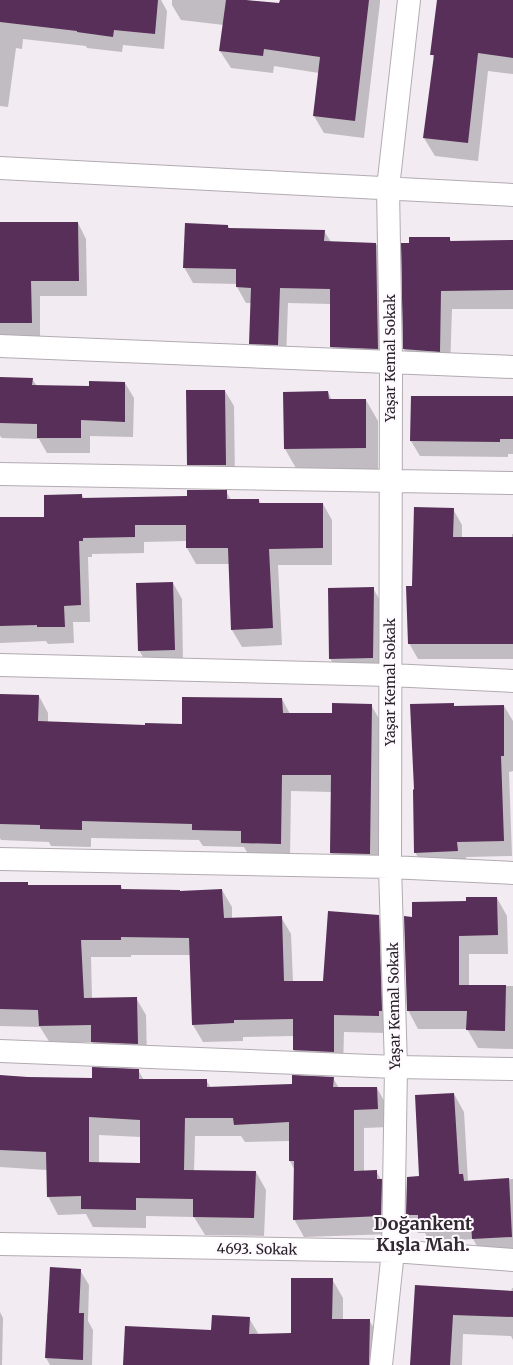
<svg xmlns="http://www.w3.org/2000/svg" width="513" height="1365" font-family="Merriweather,serif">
  <rect width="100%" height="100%" fill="#f2ebf2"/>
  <!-- shadow -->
  <path fill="#0003" fill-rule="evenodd" d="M0,0h161l6,11 -3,38 -41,-4 -1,7 -35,-4 -1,-2 -63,-7 -1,10 -6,-1 -8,59 -8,-1z
    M172,0h65l43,4 1,-4h99v2l-16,136 -40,-5 -10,-17 5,-43 -45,-7 -1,7 -42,-5 -11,-17 4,-26 -43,-5 -9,-15z
    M438,0h75v74l-25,-3 -10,90 -43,-5 -11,-18 10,-79 -2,-5z
    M78,223l8,16 1,57h-47v42h-40v-114z
    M228,226l2,3 94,2 7,11 45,2 9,15 2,105 -47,-2 -9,-15v-43l-43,-1 -2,57 -27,-1 -9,-16 2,-40h-6l-9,-16v-3l-44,-1 -9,-16z
    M449,238l3,4 61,-1v68h-61l-2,61 -35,-2 -11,-19z
    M0,378l32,1 5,7 53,1 35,-4 9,15 -1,39 -43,-1v17h-43l-8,-14 -37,-1 -2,-2z
    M225,391l9,15 1,75 -39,-1 -8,-16z
    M328,392l4,8h34l12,21v49h-81l-12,-21z
    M513,397v57h-5v3l-88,-1 -9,-15z
    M226,491l5,9h28l2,4h62l9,16v45h-54l4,80 -40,2 -10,-17 -2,-66h-34l-9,-16v-7l-43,1v11l-52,1v3h-4l2,65h-17l1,21 -26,1 -2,-3 -46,2v-125h45l37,-23 2,4 104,-2z
    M453,509l9,16v13h50v-4h1v125h-95l-9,-16 4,-56z
    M173,583l9,16 1,66 -35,1 -9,-16z
    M373,588l9,16 -1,69 -42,1 -9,-16z
    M0,695l39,1 9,17v9l98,4 37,-1 99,-26 8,15h43l38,-9 10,17 -2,149 -39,-1 -9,-17 1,-61 -41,-1 -1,69 -39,-1 -7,-12 -41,-1 -4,-6 -108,-2v9l-40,-1 -2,-4 -48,-2 -1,-2z
    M453,704l2,3 49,-1 9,15v50l-4,1 3,84 -46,1v10l-42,1 -9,-16z
    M0,883h27l2,3h92l2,4 57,2 42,-2 10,17v11l49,-1 10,17 2,48h31l54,-66 10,17v100l-44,-1 -1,37 -39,-2 -10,-17v-14l-51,1v4l-40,1 -10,-17 -3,-70h-59v2h-40l1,42 44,-1 10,17 1,46 -45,-2 -10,-17 -42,1 -10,-16 -40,-1z
    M497,898l10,18 1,38h-39v32h44v63l-35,-1 -11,-19h-49l-10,-19 5,-92 54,-16z
    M138,1070l6,10h62l5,8 82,-3 40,-7 6,10h38l10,18 1,21 -24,1v44l12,-1 16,27 -1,36 -87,3 -10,-18v-50l-4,-8v-20l-45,1 -4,-6h-46l-1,35 62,1 10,18 -2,46 -59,-1 -11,-18 -48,-1v12l-53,-1 -7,-13 -28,1 -10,-19 -1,-26 -47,-3v-91l93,3zM99,1135l42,2v27l-42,-1z
    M454,1094l10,18 4,69 45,-2v76l-30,2 -10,-18 -43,3 -5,-9h-7l-11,-18 1,-37 12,-1z
    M80,1270l9,15 -1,36 5,9 -1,35h-42l-4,-7 1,-45h2z
    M332,1279l11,19v22h26l11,18v27h-256l88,-34 37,-13 10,17 33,-1z
    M416,1286l95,6 1,-4h1v52l-2,-4 -48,-2 -1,31h-50z
    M0,1312l3,6 -1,47h-2z"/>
  <!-- building -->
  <path fill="#572f59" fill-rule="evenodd" d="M0,0h158l-3,34 -41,-4 -1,7 -36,-5v-1l-77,-9z
    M226,0h20l33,3 1,-3h89l-14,121 -42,-5 7,-59 -56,-8 -1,7 -44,-5z
    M437,0h76v58l-35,-5 -10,90 -45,-5 11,-83h-4z
    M0,222h78l1,59h-48l1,42h-32z
    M185,223l43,2v3l97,2 -1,11 52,2 2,106 -48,-2v-58l-50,-1 -2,57 -29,-1 2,-56 -15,-1v-18l-53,-1z
    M409,237h41v4l63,-1v50l-72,1 -1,61 -37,-3 -2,-106h8z
    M0,377l33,1 -1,7 57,1v-5l36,1v40l-44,-2v18h-44v-14l-37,-1z
    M186,390h39l1,75h-39z
    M328,391l1,8h37v49l-82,1 -1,-57z
    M411,396h102v43h-13v3l-90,-1z
    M187,490h40v9h32v4h64v45l-54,1 4,79 -42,2 -3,-82h-42v-23h-51v12l-52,1v3h-4l2,64 -17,1 1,21h-28v-2l-37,1v-109h44v-22l38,-1v4l105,-2z
    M414,507l40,1 -1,29h60v107h-105l-2,-58h6z
    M173,582l2,68 -37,1 -2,-68z
    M374,587l-1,71 -44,1 -1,-71z
    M0,694l39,1 -1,26 107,4v-2l37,1v-27l100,1 1,15h49v-10l40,1 -2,150 -40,-1 1,-78h-49l-1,69 -40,-1v-12l-49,-1v-6l-110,-3v9l-42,-1v-4l-40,-1z
    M454,703v3l50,-1v51h-3l3,85 -47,1 1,9 -44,2 -1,-63 1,-1 -4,-85z
    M0,882h28v3h93v4l59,1v1l42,-2 2,29 58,-2 2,65h39l5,-70 51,4 3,96h-3v5l-45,-1v37l-41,-2v-31l-59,1v3l-42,2 -3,-87 -68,-1v3h-40l3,58 53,-1 1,47 -47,-2v-17l-52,1 -1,-16 -38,-1z
    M466,897h31l1,38 -39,1v49h47l-1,46 -39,-1 1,-19h-60l-3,-95 8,1v-15l54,-1z
    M92,1067l47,2v10h68v8l85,-3v-9l42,2 -1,10h44l1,22 -24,1v61l23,-1v9h5l-1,37 -88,4 1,-59h-5v-39l-55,3 -1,-7h-48l-1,52 72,1 -2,47 -61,-1v-18l-57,-1v12l-55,-1v-13l-34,1 -1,-45 -46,-2v-75l27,2 65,1zM89,1117l51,3v43l-51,-1z
    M454,1093l5,81h4l1,7 45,-3 3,59 -40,2 -1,-18 -53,3v-9h-12l1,-38 12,-1 -4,-81z
    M50,1267l31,2 -2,44h5l-1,47 -38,-2z
    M291,1278h42l-1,41h38l-1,46h-246l2,-39 86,4 1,-15 38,2 -1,17 42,-1z
    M415,1285l98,6v26l-60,-2 -3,50h-40z"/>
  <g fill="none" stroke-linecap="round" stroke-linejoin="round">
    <defs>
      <path id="minor" d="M0,168l513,27
        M0,346l513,21
        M0,474l513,9
        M0,665l390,10 123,6
        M0,859l390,8 123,6
        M0,1051l396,16 117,2
        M0,1244l393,7 120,9
        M381,1365l12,-114 3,-184 -6,-200 1,-506 -3,-173 21,-188"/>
    </defs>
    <!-- minor casing -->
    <use href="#minor" stroke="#b2abb2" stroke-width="24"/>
    <!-- minor -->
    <use href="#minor" stroke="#fff" stroke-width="22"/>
  </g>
  <g text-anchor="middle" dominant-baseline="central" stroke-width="4" stroke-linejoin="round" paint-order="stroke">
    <!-- street labels -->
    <g font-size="14" fill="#262326" stroke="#fff9ff">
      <text transform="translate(390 358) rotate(-90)">Yaşar Kemal Sokak</text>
      <text transform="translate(390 682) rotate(-90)">Yaşar Kemal Sokak</text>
      <text transform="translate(394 1006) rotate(-91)">Yaşar Kemal Sokak</text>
      <text transform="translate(257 1249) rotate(1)">4693. Sokak</text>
    </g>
    <!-- district labels -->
    <g font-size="18" font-weight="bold" fill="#2f2a2f" stroke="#fff9ff">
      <text x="423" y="1223">Doğankent<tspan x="423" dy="21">Kışla Mah.</tspan></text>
    </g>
  </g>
</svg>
